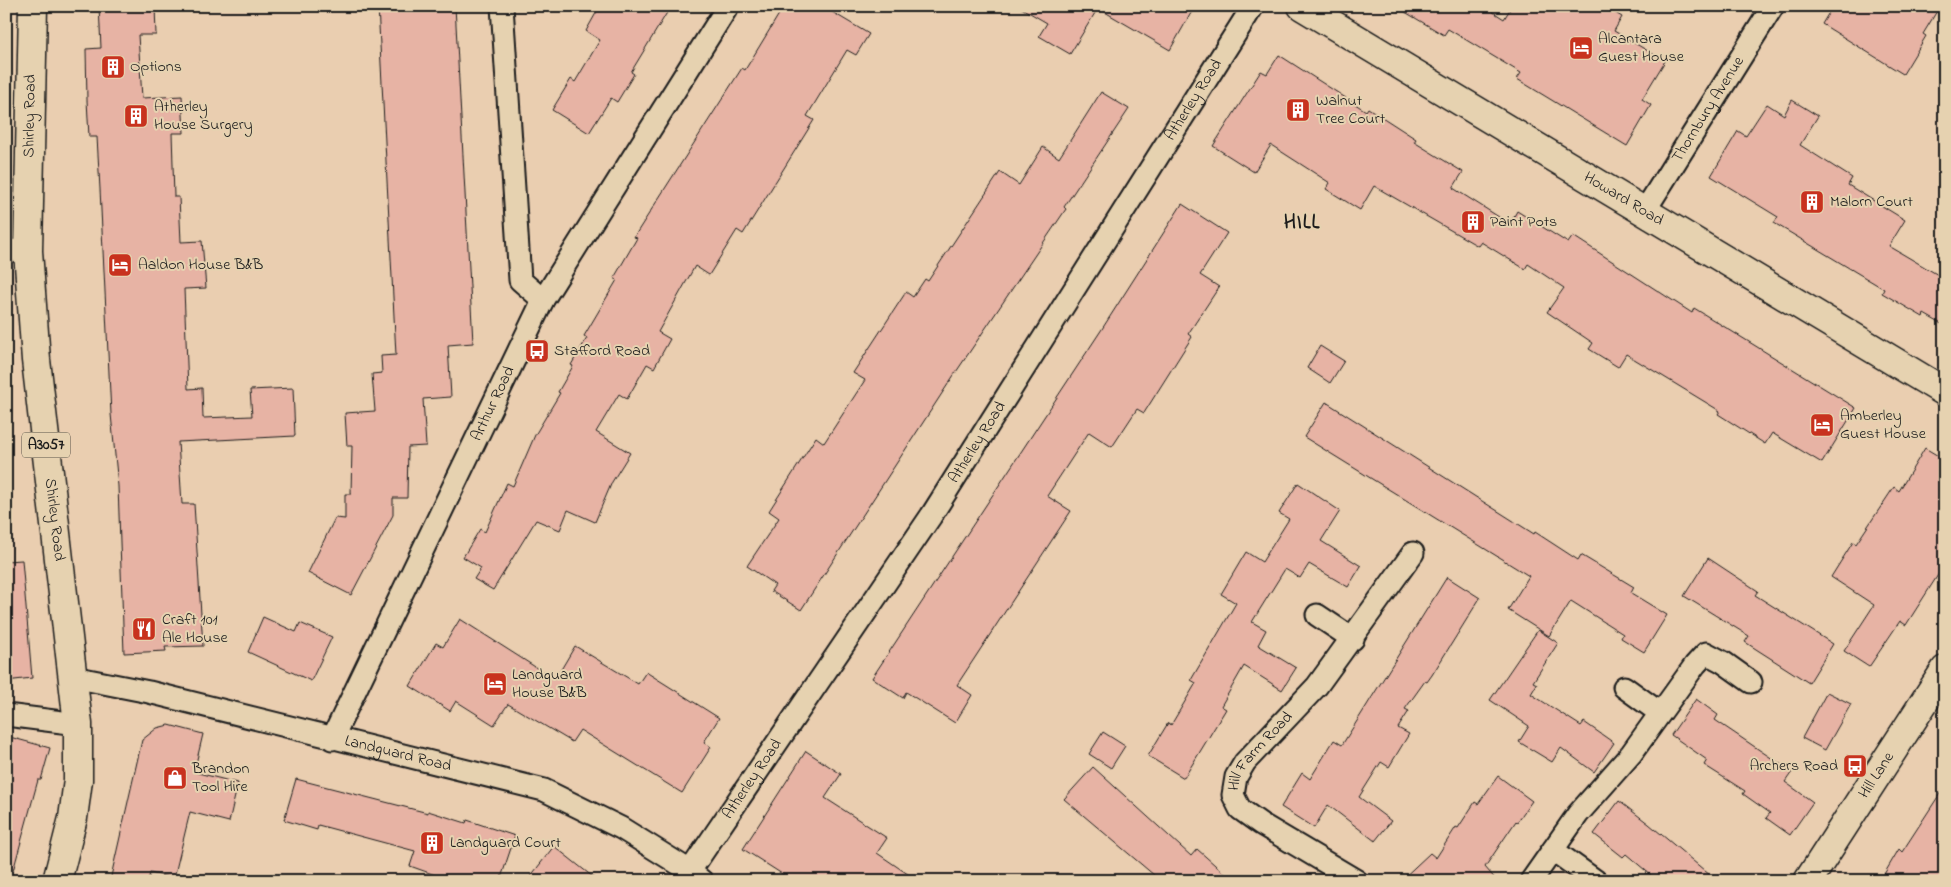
<svg xmlns="http://www.w3.org/2000/svg" width="1951" height="887" font-family="'Indie Flower',sans-serif">
  <rect width="100%" height="100%" fill="#eaceb0"/>
  <filter id="ink" filterUnits="userSpaceOnUse"><feTurbulence type="fractalNoise" baseFrequency=".02" numOctaves="2"/><feDisplacementMap in="SourceGraphic" scale="10" xChannelSelector="R" yChannelSelector="G"/><feConvolveMatrix kernelMatrix="1 2 1 2 8 2 1 2 1" color-interpolation-filters="sRGB"/></filter>
  <g filter="url(#ink)">
    <!-- building -->
    <path fill="#e7b3a4" stroke="#1c1c1c" d="M99,6h56l1,29h-18l4,63 40,-2 2,37h-12l2,64h5l2,45 21,-1 4,47 -22,1 4,100 14,-1 1,30 49,-2 -2,-26 43,-2 2,48 -117,6 4,62h12l9,142 -38,1 1,4 -42,2 -6,-167 -7,-72 -11,-225 -3,-52h-8l-2,-37 -1,-51 15,-1z
      M378,6h77l18,337 -25,2 3,52 -28,2 3,47 -18,1 -1,51h-14v17l-42,80 -43,-22 27,-55 10,1v-25h6l1,-48h-5l-2,-33 30,-2 -3,-37 10,-1 -1,-17 15,-1z
      M600,6h71l-40,66 3,2 -17,28 -6,-4 -22,35 -37,-23 19,-31 4,3 25,-42 -14,-9z
      M784,6h38l47,28 -13,21 -9,-5 -40,66 7,4 -71,114 -6,-4 -28,45 -14,-9 -37,66 12,7 -16,29 -7,-4 -20,35 -8,-5 -23,38 34,21 -18,29 -17,40 -27,-12 -8,20 -24,-10 -43,70 -19,-11 7,-11 -18,-11 17,-28 5,3 22,-49 6,3 22,-51 25,-42 -2,-1 15,-26 -2,-1 16,-27 -3,-2 33,-56 -3,-2 23,-40 -3,-1 108,-169 3,2z
      M1018,6h177l-25,44 -72,-42 -28,46 -31,-18 8,-13z
      M1395,6h89l20,13 8,-13h92l18,11 -8,14 51,30 -23,38 9,6 -24,41 -110,-67 4,-6 -73,-44 -4,6z
      M1833,6h107l-17,28 3,2 -23,38 -81,-50z
      M1279,55l87,56 2,-3 48,31 -2,3 49,30 -10,16 57,36 7,-13 51,32 5,-7 119,77 2,-5 162,100 -34,55 -50,-30 -7,11 -47,-30 2,-3 -94,-57 -8,13 -29,-18 4,-6 -46,-31 17,-24 -36,-24 -3,5 -44,-27 -3,4 -104,-60 -14,24 -34,-21 4,-6 -59,-38 -17,27 -41,-26 48,-75 6,3z
      M1101,92l28,17 -65,98 2,2 -114,169 -151,232 -30,-19 4,-6 -28,-19 32,-48 -10,-7 47,-74 8,6 41,-63 -12,-7 53,-81 7,5 12,-18 3,2 72,-109 19,13 24,-38 16,11z
      M1792,100l26,16 -18,29 52,33 -4,7 57,35 -16,26 56,33v47l-21,-12 -1,3 -41,-24 2,-4 -110,-66 4,-6 -67,-41 27,-45 8,5 21,-32 17,11z
      M1182,204l45,29 -27,42 19,12 -31,47 4,3 -48,76 -7,-4 -25,38 -23,-15 -42,64 24,15 -114,174 15,10 -17,28 -49,-31 -3,6 -31,-20 230,-349z
      M1320,346l24,15 -14,22 -23,-15z
      M1326,402l208,132 1,-2 43,28 3,-5 53,32 -3,6 36,22 -23,37 -23,-14 2,-4 -52,-33 -22,35 -41,-26 21,-34 -225,-139z
      M1925,448l20,12v104l-39,61 -6,-4 -31,46 -25,-16 30,-46 -43,-28 22,-35 3,2 38,-57 5,4z
      M1298,483l42,28 -19,30 40,25 -13,21 -39,-23 -9,14 -15,-9 -33,53 14,8 -8,15 38,23 -14,22 -38,-24 -23,40 5,3 -42,69 -36,-22 20,-33 3,2 25,-42 -5,-3 45,-77 -15,-9 25,-42 16,10 27,-43 -10,-6z
      M1708,558l50,33 -3,4 78,49 -24,39 -64,-41 4,-6 -65,-40z
      M22,560l10,118 -26,3v-120z
      M1447,577l33,21 -48,77 -5,7 -2,-1 -20,28 4,2 -11,17 11,6 -20,33 -8,-5 -22,35 32,24 -16,20 -47,-36 -14,23 -33,-21 21,-34 8,6 24,-39 8,5z
      M263,617l33,15 4,-9 32,14 -21,44 -63,-29z
      M460,619l83,53 1,-1 12,7 19,-32 63,38 8,-12 73,46 -15,24 7,5 -29,46 -102,-63 -8,12 -64,-38 -14,21 -38,-24 -6,10 -40,-25 26,-43 7,4z
      M1538,630l20,13 -25,39 4,2 -6,10 50,32 3,-4 30,21 -20,29 -33,-24 -9,14 -33,-20 10,-16 -39,-26z
      M1827,692l24,12 -26,46 -23,-12z
      M1696,699l22,16 -3,5 77,52 -7,10 28,20 -23,33 -24,-17 4,-5 -27,-19 2,-3 -41,-26 3,-5 -36,-25z
      M169,725l34,9 -9,38 44,11 -9,39 -39,-10 -16,66 -24,-5 -2,8h-38l32,-141 15,-12z
      M1103,732l22,14 -14,22 -22,-14z
      M6,736l44,12 -9,32h-3l-25,91 -7,-1z
      M806,751l35,23 -16,24 62,40 -10,15 41,28h-125l-50,-32z
      M1093,767l98,89 6,-7 36,32h-72l-97,-82z
      M1498,776l34,25 -15,21 -1,-1 -31,46 12,14h-97l30,-28 6,5 20,-31 2,1 17,-26 3,2z
      M296,779l132,34v-2l38,12 1,-3 48,16 -15,45h-48l-42,-15 5,-15 -97,-26 -1,5 -33,-10z
      M1945,786v95h-65l19,-32 3,3z
      M1619,801l30,23 68,57h-59l-32,-27 -3,3 -29,-23z
      M554,846l44,35h-71z"/>
    <g fill="none" stroke-linecap="round" stroke-linejoin="round">
      <defs>
        <g id="street">
          <path d="M502,6l18,274 23,20"/>
          <path id="s1" d="M1644,212l129,-206"/>
          <path d="M6,250l22,1"/>
          <path d="M1317,615l36,24"/>
          <path id="s2" d="M73,677l76,15 395,98 77,38 69,43 12,10"/>
          <path d="M1624,687l36,26"/>
          <path d="M6,715l72,9"/>
          <path id="s3" d="M332,739l211,-439 185,-294"/>
          <path d="M1553,850l43,31"/>
          <path id="s4" d="M690,871l241,-355 322,-510"/>
          <path id="s5" d="M1357,881l-96,-57 -21,-15 -7,-14 3,-18 9,-15 72,-76 96,-133"/>
          <path d="M1531,881l47,-67 53,-60 64,-89 11,-12 17,9 28,20"/>
        </g>
        <g id="secondary">
          <path id="s6" d="M1302,6l643,386"/>
          <path id="s7" d="M1808,881l137,-211"/>
        </g>
        <g id="primary">
          <path id="s8" d="M33,6l-5,245 8,109 42,364v56l-5,38 -16,63"/>
        </g>
      </defs>
      <!-- street casing -->
      <use href="#street" stroke="#1c1c1c" stroke-width="25"/>
      <!-- secondary casing -->
      <use href="#secondary" stroke="#1c1c1c" stroke-width="31"/>
      <!-- primary casing -->
      <use href="#primary" stroke="#1c1c1c" stroke-width="31"/>
      <!-- street -->
      <use href="#street" stroke="#e6d2b0" stroke-width="21"/>
      <!-- secondary -->
      <use href="#secondary" stroke="#e6d2b0" stroke-width="28"/>
      <!-- primary -->
      <use href="#primary" stroke="#e6d2b0" stroke-width="28"/>
    </g>
  </g>
  <!-- icons -->
  <defs>
    <symbol id="hotel-square" viewBox="-11 -11 22 22"><rect x="-9" y="-9" width="18" height="18" rx="4" fill="#c8321e" stroke="#e6d2b0"/><path d="M-6-4.5h1.5V1H6V5H4.5V3h-9V5H-6ZM-4 0a1.8 1.8 0 1 1 3.6 0ZM.5 0V-2.5h3Q6-2.5 6 0Z" fill="#fff"/></symbol>
    <symbol id="building-square" viewBox="-11 -11 22 22"><rect x="-9" y="-9" width="18" height="18" rx="4" fill="#c8321e" stroke="#e6d2b0"/><path d="M-4-6H4V6H1V3H-1V6H-4ZM-2.5-4.3h1.7v1.8h-1.7ZM.8-4.3h1.7v1.8H.8ZM-2.5-1h1.7V.8h-1.7ZM.8-1h1.7V.8H.8Z" fill="#fff"/></symbol>
    <symbol id="bus-square" viewBox="-11 -11 22 22"><rect x="-9" y="-9" width="18" height="18" rx="4" fill="#c8321e" stroke="#e6d2b0"/><path d="M-5-6H5V4H4V6H2V4H-2V6H-4V4H-5ZM-3.5-4V0h7V-4ZM-3.5 1.2v1.5H-2V1.2ZM2 1.2v1.5H3.5V1.2Z" fill="#fff"/></symbol>
    <symbol id="restaurant-square" viewBox="-11 -11 22 22"><rect x="-9" y="-9" width="18" height="18" rx="4" fill="#c8321e" stroke="#e6d2b0"/><path d="M-5-6h1v4h1v-4h1v4h1v-4h1v5L-1.5 .5V6h-2V.5L-5-1ZM5-6V6H3V1.5H1.5Q1.5-4 5-6Z" fill="#fff"/></symbol>
    <symbol id="shop-square" viewBox="-11 -11 22 22"><rect x="-9" y="-9" width="18" height="18" rx="4" fill="#c8321e" stroke="#e6d2b0"/><path d="M-5-2.5h2.3a2.7 3.5 0 0 1 5.4 0H5L5.5 6h-11ZM-1.5-2.5h3a1.5 2.3 0 0 0-3 0Z" fill="#fff"/></symbol>
  </defs>
  <g fill-rule="evenodd">
    <use href="#hotel-square" x="1567" y="34" width="28" height="28"/>
    <use href="#building-square" x="99" y="53" width="28" height="28"/>
    <use href="#building-square" x="1284" y="96" width="28" height="28"/>
    <use href="#building-square" x="122" y="102" width="28" height="28"/>
    <use href="#building-square" x="1798" y="188" width="28" height="28"/>
    <use href="#building-square" x="1459" y="208" width="28" height="28"/>
    <use href="#hotel-square" x="106" y="251" width="28" height="28"/>
    <use href="#bus-square" x="523" y="337" width="28" height="28"/>
    <use href="#hotel-square" x="1808" y="411" width="28" height="28"/>
    <use href="#restaurant-square" x="130" y="615" width="28" height="28"/>
    <use href="#hotel-square" x="481" y="670" width="28" height="28"/>
    <use href="#bus-square" x="1841" y="752" width="28" height="28"/>
    <use href="#shop-square" x="161" y="764" width="28" height="28"/>
    <use href="#building-square" x="418" y="829" width="28" height="28"/>
  </g>
  <g text-anchor="middle" dominant-baseline="central" stroke-width="4" stroke-linejoin="round" paint-order="stroke">
    <!-- shield labels -->
    <rect fill="#e6d2b0" stroke="#595348" stroke-width="1" x="22" y="432.5" width="48" height="25" rx="4"/>
    <g font-size="15" font-weight="bold" fill="#1c1c1c">
      <text x="46" y="445">A3057</text>
    </g>
    <!-- poi labels -->
    <g font-size="16" fill="#1c1c1c" stroke="#e6d2b0" text-anchor="start">
      <text x="1598" y="39">Alcantara<tspan x="1598" dy="18">Guest House</tspan></text>
      <text x="130" y="67">Options</text>
      <text x="1316" y="101">Walnut<tspan x="1316" dy="18">Tree Court</tspan></text>
      <text x="154" y="107">Atherley<tspan x="154" dy="18">House Surgery</tspan></text>
      <text x="1830" y="202">Malorn Court</text>
      <text x="1490" y="222">Paint Pots</text>
      <text x="138" y="265">Aaldon House B&amp;B</text>
      <text x="554" y="351">Stafford Road</text>
      <text x="1840" y="416">Amberley<tspan x="1840" dy="18">Guest House</tspan></text>
      <text x="162" y="620">Craft 101<tspan x="162" dy="18">Ale House</tspan></text>
      <text x="512" y="675">Landguard<tspan x="512" dy="18">House B&amp;B</tspan></text>
      <text x="1838" y="766" text-anchor="end">Archers Road</text>
      <text x="192" y="769">Brandon<tspan x="192" dy="18">Tool Hire</tspan></text>
      <text x="450" y="843">Landguard Court</text>
    </g>
    <!-- street labels -->
    <g font-size="16" fill="#1c1c1c" stroke="#e6d2b0">
      <text stroke="none"><textPath href="#s4" startOffset="921">Atherley Road</textPath></text>
      <text stroke="none"><textPath href="#s1" startOffset="121">Thornbury Avenue</textPath></text>
      <text transform="translate(30 116) rotate(-89)">Shirley Road</text>
      <text stroke="none"><textPath href="#s6" startOffset="375">Howard Road</textPath></text>
      <text stroke="none"><textPath href="#s3" startOffset="372">Arthur Road</textPath></text>
      <text stroke="none"><textPath href="#s4" startOffset="516">Atherley Road</textPath></text>
      <text stroke="none"><textPath href="#s8" startOffset="515">Shirley Road</textPath></text>
      <text stroke="none"><textPath href="#s5" startOffset="206">Hill Farm Road</textPath></text>
      <text stroke="none"><textPath href="#s2" startOffset="334">Landguard Road</textPath></text>
      <text stroke="none"><textPath href="#s7" startOffset="126">Hill Lane</textPath></text>
      <text stroke="none"><textPath href="#s4" startOffset="111">Atherley Road</textPath></text>
    </g>
    <!-- district labels -->
    <g font-size="21" font-weight="bold" letter-spacing="1" fill="#1c1c1c" stroke="#e6d2b0">
      <text x="1302" y="223">HILL</text>
    </g>
  </g>
  <!-- margin -->
  <rect width="1951" height="887" fill="none" stroke="#e6d2b0" stroke-width="25"/>
  <rect x="12" y="12" width="1926" height="862" fill="none" stroke="#1c1c1c" stroke-width="2" filter="url(#ink)"/>
</svg>
